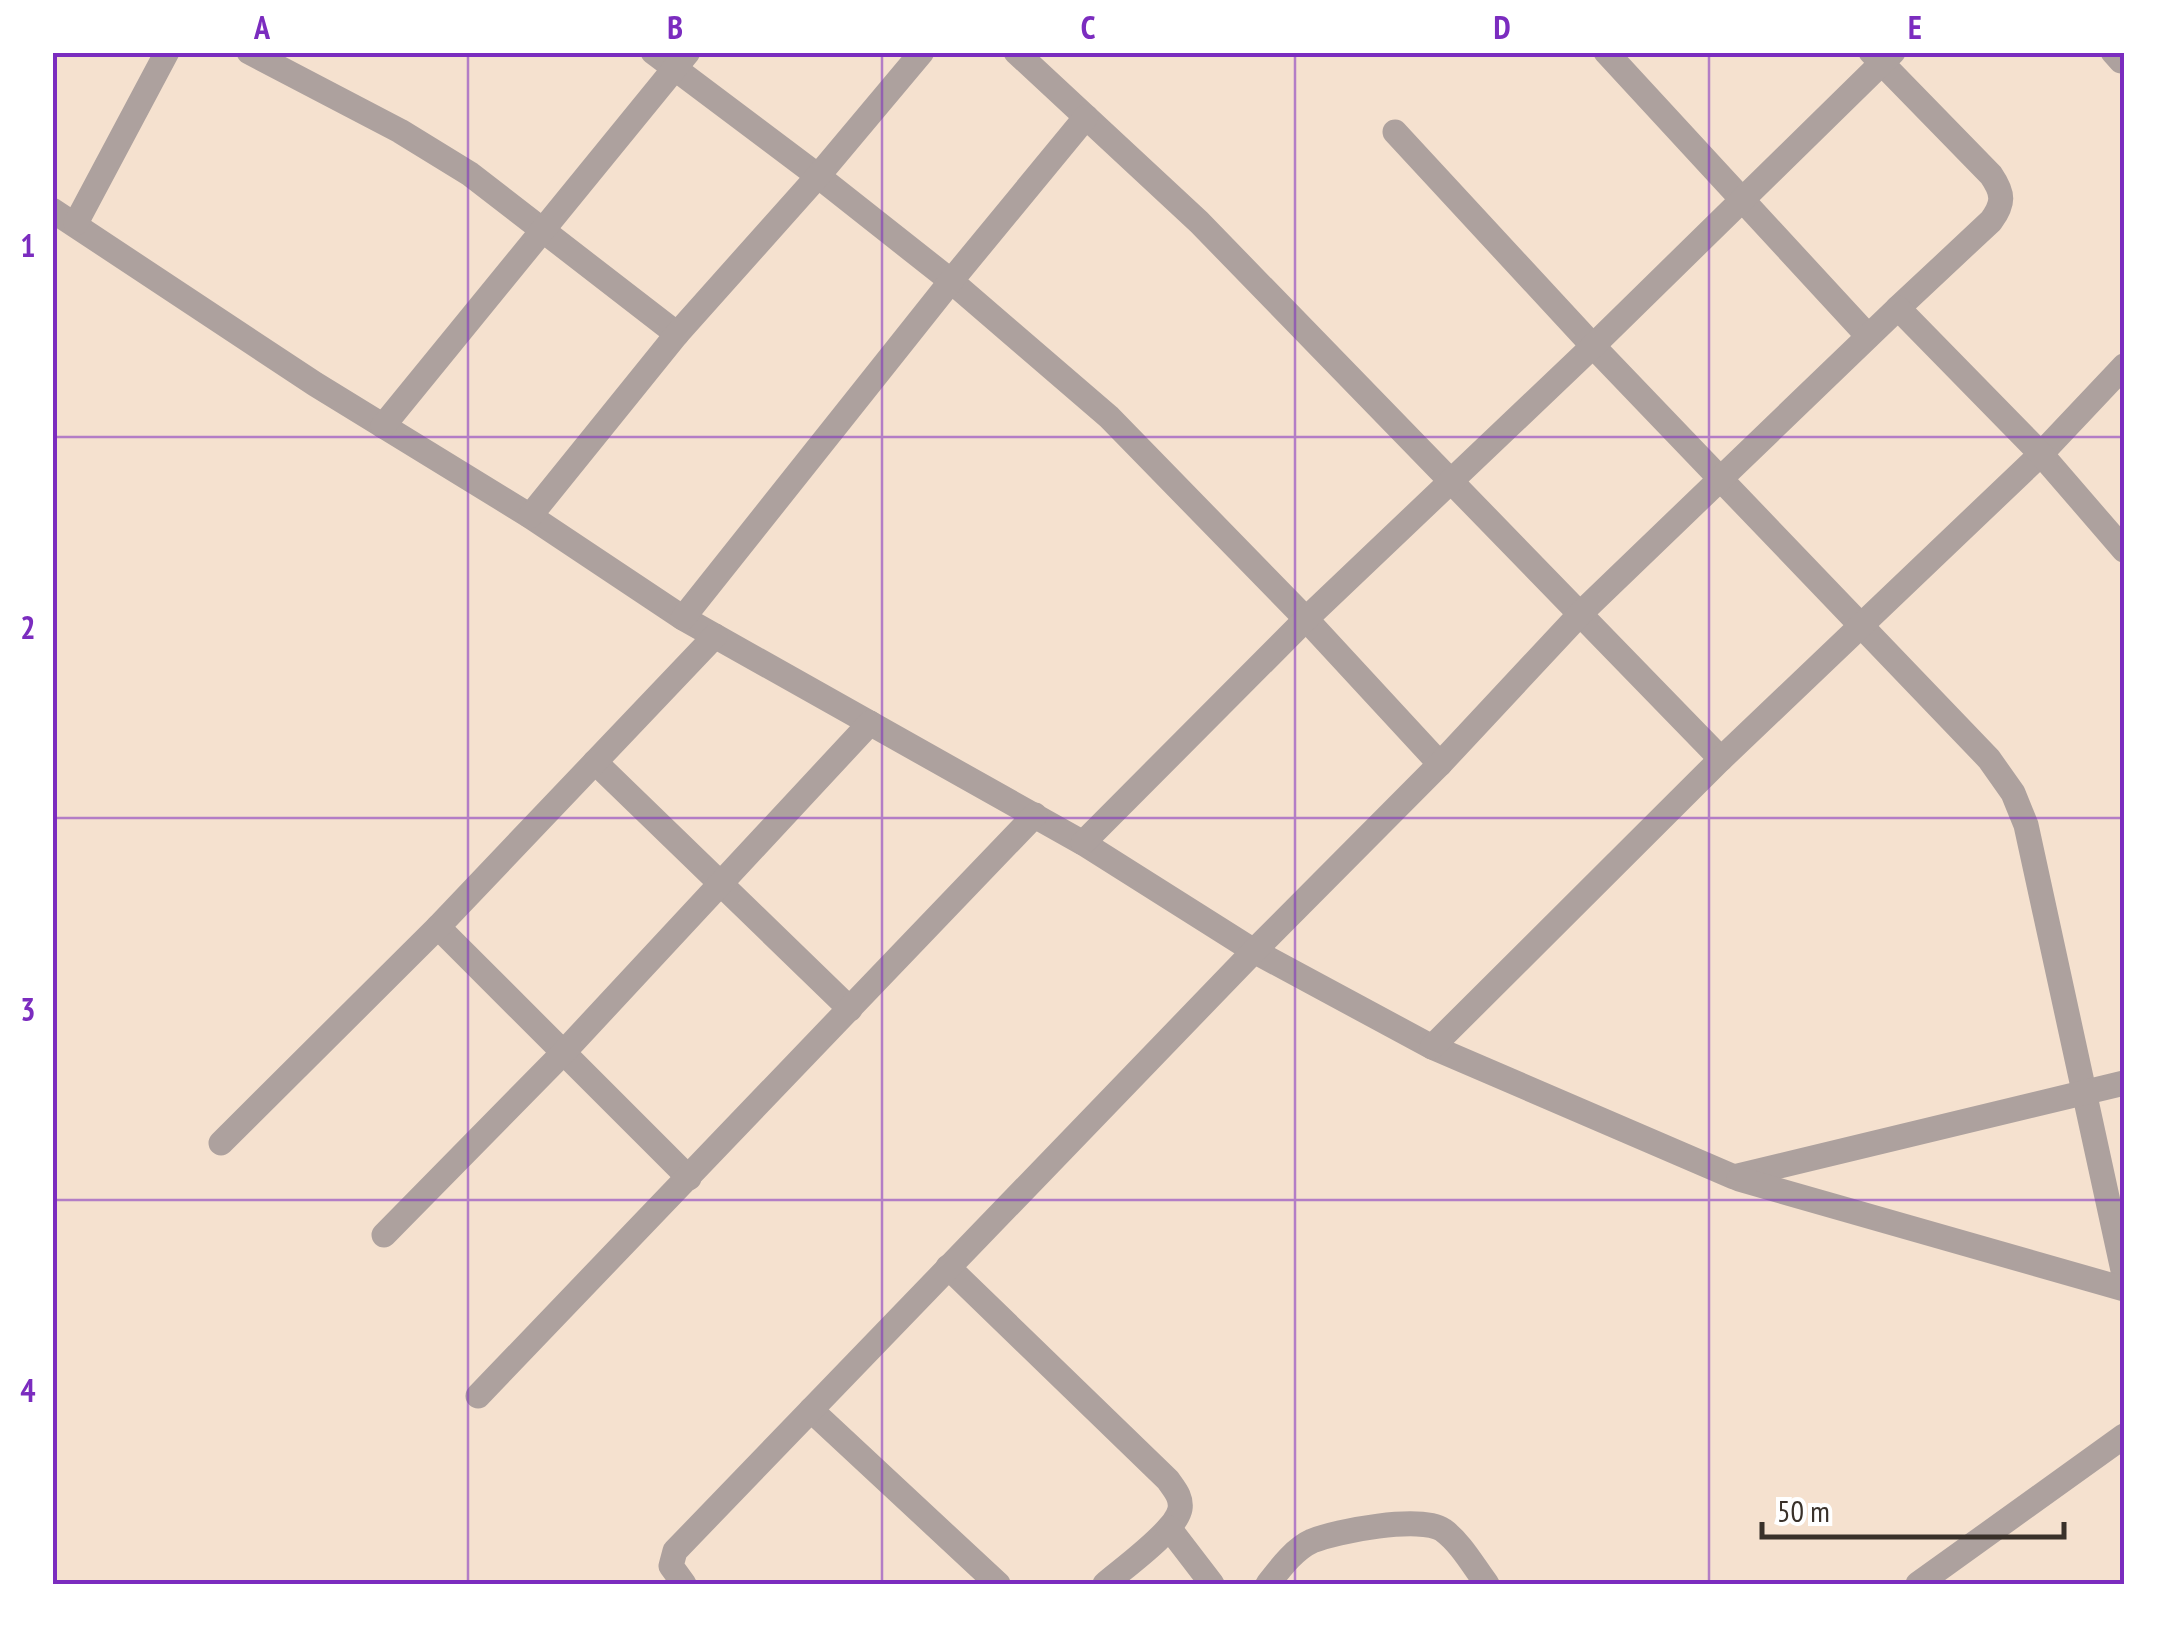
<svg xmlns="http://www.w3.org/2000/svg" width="2177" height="1637" font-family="'PT Sans Narrow',sans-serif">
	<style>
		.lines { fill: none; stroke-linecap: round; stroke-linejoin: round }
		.minor { stroke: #ada19e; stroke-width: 25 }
		.grid { fill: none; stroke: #7b2cbf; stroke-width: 2.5; stroke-opacity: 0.55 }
		.neatline { fill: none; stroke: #7b2cbf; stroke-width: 4 }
		.grid-label { font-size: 32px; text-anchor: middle; font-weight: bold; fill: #7b2cbf }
	</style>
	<rect width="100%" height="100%" fill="#f5e1cf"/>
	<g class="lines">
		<g class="minor">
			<path d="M249 52 400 131 470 174 677 334"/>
			<path d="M653 52 818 176 951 281 1109 417 1306 619 1440 764"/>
			<path d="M1016 52 1199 222 1721 759"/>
			<path d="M1606 52 1868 336"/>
			<path d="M1871 52 1991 175C2004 194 2004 203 1991 221L1898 308"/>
			<path d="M2113 52 2121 61"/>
			<path d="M1395 132 1593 346 1989 759 2013 793 2026 825 2124 1275"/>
			<path d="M52 210 315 384 530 516 683 618 1083 843 1254 951 1432 1047 1734 1177 2124 1083"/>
			<path d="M76 223 167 52"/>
			<path d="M383 426 688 52"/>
			<path d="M530 516 677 334 818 176 922 52"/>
			<path d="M683 618 951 281 1086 117"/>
			<path d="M595 762 850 1009"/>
			<path d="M1083 843 1306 619 1593 346 1893 52"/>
			<path d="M438 927 689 1178"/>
			<path d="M1432 1047 1721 759 2041 454 2124 366"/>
			<path d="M221 1143 438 927 715 636"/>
			<path d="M1739 1179 2124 1289"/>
			<path d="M384 1235 563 1053 870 723"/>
			<path d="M948 1267 1168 1480C1174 1489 1182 1497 1180 1509 1176 1531 1122 1569 1105 1584"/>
			<path d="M478 1396 1035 815"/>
			<path d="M811 1410 998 1584"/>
			<path d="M1169 1528 1212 1584"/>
			<path d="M684 1584 671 1566 675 1551 1254 951 1440 764 1581 613 1898 308 2041 454 2124 550"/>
			<path d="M1268 1584C1279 1570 1294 1549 1312 1541 1336 1531 1421 1515 1443 1530 1461 1543 1474 1567 1487 1584"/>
			<path d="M1918 1584 2124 1436"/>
		</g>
	</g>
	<path class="grid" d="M468 52V1584M882 52V1584M1295 52V1584M1709 52V1584M52 437H2124M52 818H2124M52 1200H2124"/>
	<rect width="2177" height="1637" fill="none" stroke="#ffffff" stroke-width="110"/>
	<path d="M1762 1522v15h302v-15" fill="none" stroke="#39312a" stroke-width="5"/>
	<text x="1777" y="1522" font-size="30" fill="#39312a" stroke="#ffffff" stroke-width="8" paint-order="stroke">50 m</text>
	<rect x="55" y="55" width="2067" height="1527" class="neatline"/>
	<g class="grid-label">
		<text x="262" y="39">A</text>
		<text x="675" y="39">B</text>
		<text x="1088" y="39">C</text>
		<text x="1502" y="39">D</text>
		<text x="1915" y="39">E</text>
		<text x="28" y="257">1</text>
		<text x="28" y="639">2</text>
		<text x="28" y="1021">3</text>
		<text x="28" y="1402">4</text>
	</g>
</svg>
